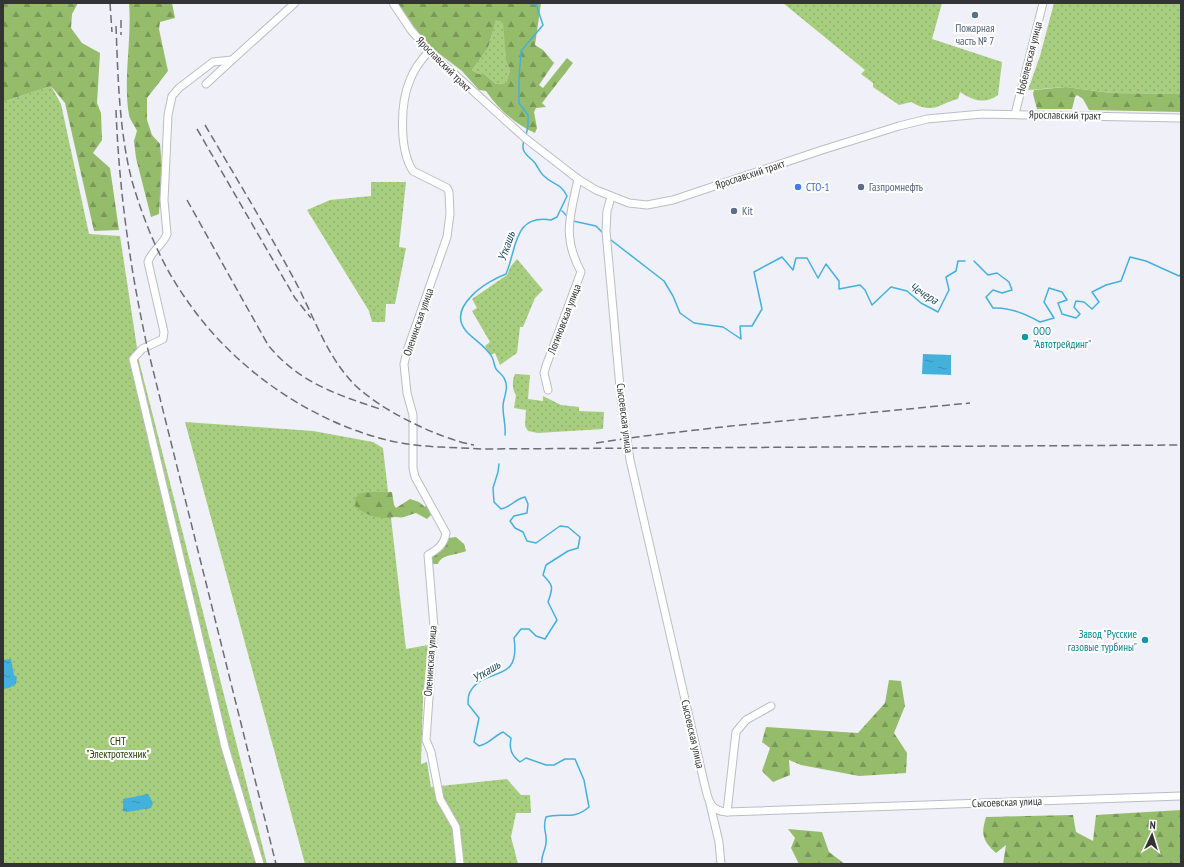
<svg xmlns="http://www.w3.org/2000/svg" width="1184" height="867" font-family="'PT Sans Narrow',sans-serif">
	<style>
		.grass { fill: url(#grass-dots) }
		.forest { fill: url(#forest-firs); fill-rule: evenodd }
		.water { fill: url(#water-ripples) }
		.lines { fill: none; stroke-linecap: round; stroke-linejoin: round }
		.stream { stroke: #44b1dd; stroke-width: 1.5 }
		.minor-casing { stroke: #bcbdc4; stroke-width: 9 }
		.minor { stroke: #fff; stroke-width: 7 }
		.rail { stroke: #6d6d72; stroke-width: 1.5; stroke-dasharray: 8 4; stroke-linecap: butt }
		.service-dot { fill: #5c6f8a; stroke: #fff; stroke-width: 1.5 }
		.shop-dot { fill: #3f7fe0; stroke: #fff; stroke-width: 1.5 }
		.culture-dot { fill: #0f9aa8; stroke: #fff; stroke-width: 1.5 }
		.labels { text-anchor: middle; dominant-baseline: central; stroke-width: 4; stroke-linejoin: round; paint-order: stroke }
		.service-label { font-size: 11px; fill: #4e5e75; stroke: #fff; text-anchor: start }
		.street-label { font-size: 11px; fill: #333336; stroke: #fff }
		.shop-label { font-size: 11px; fill: #366cbe; stroke: #fff; text-anchor: start }
		.culture-label { font-size: 11px; fill: #0d838f; stroke: #fff; text-anchor: start }
		.park-label { font-size: 11px; fill: #263d00; stroke: #fff }
		.water-label { font-size: 12px; font-style: italic; fill: #1c4a5c; stroke: #fff }
	</style>
	<defs>
		<pattern id="grass-dots" width="8" height="8" patternUnits="userSpaceOnUse"><rect width="8" height="8" fill="#a7cd7f"/><path d="M2 2h.1M6 6h.1" fill="none" stroke="#90b06e" stroke-width="1.8" stroke-linecap="round"/></pattern>
		<pattern id="forest-firs" width="22" height="20" patternUnits="userSpaceOnUse"><rect width="22" height="20" fill="#95bc6b"/><path d="M5 1l3.5 6h-7zM16 11l3.5 6h-7z" fill="#7a9959"/></pattern>
		<pattern id="water-ripples" width="26" height="14" patternUnits="userSpaceOnUse"><rect width="26" height="14" fill="#44b1dd"/><path d="M2 4q2-2 4 0t4 0M15 11q2-2 4 0t4 0" fill="none" stroke="#3991b4"/></pattern>
	</defs>
	<rect width="100%" height="100%" fill="#f0f0f8"/>
	<g class="grass">
		<path d="M783 3H942L932 39 1002 62 998 95C985 105 972 100 960 92L958 99C938 104 934 115 911 102L899 105 873 87V83L861 74 865 70Z"/>
		<path d="M1054 3H1181V94L1111 93 1066 87 1028 90 1040 56Z"/>
		<path d="M496 19 504 22 506 61 510 70 506 83 496 84 483 73 478 74 472 70 488 48Z"/>
		<path d="M51 86 61 104 89 234 120 236 139 361 267 864H3V102Z"/>
		<path d="M371 182H406L399 247 406 248 395 304H386L385 322H372L369 311 307 210 330 200 371 196Z"/>
		<path d="M517 259 543 290 535 298 523 327H520L517 353 500 365 495 353 491 355 485 346 490 342 472 311 477 308 472 299 507 275 511 266Z"/>
		<path d="M515 374 530 375 528 399 543 401V396L561 405 579 407V411L604 412 603 429 538 433 528 431 525 426 526 410 514 408 516 395C512 390 512 380 515 374Z"/>
		<path d="M185 422 313 431 373 442 383 448 406 649 428 645 423 699 421 764 427 762 431 787 507 779 521 795H530L531 813H516L511 837 518 864H305Z"/>
	</g>
	<g class="forest">
		<path d="M3 3H78L72 14 71 28 82 43 100 53 97 103 101 113 102 140 93 153 110 168 119 230 94 231 65 103 51 86 3 102Z"/>
		<path d="M129 3H172L175 18 160 22 159 29 168 71 147 98V120L152 135 160 144 162 167 159 214 151 217 136 158 134 141 137 131C135 126 130 120 129 115 123 78 132 40 129 3Z"/>
		<path d="M397 3H541L535 45 543 50 554 63 539 85 543 88 567 58 573 63 542 103 546 107 536 108 534 112 537 128 535 133C515 124 498 109 486 91L479 90 462 71 424 42ZM496 20 503 22 506 61 510 70 506 83 496 84 483 73 478 74 472 70 488 48Z"/>
		<path d="M1066 87 1111 93 1181 94V112L1089 110 1083 99 1077 95 1075 97 1072 109H1037L1033 94 1034 90Z"/>
		<path d="M373 492H392L394 505 396 508 410 499 419 502 425 507 427 504 431 515 427 519 416 513C411 514 408 516 404 517 402 518 398 517 395 517 379 520 367 516 355 506V498L361 493Z"/>
		<path d="M456 537 464 544 466 551C458 555 441 554 438 564H432L430 557 446 544 449 538Z"/>
		<path d="M889 680 901 681 905 706 894 733 907 753 906 773 859 776 801 765 789 760 790 775 773 782 762 771 770 748 762 742 766 727 858 733 885 703Z"/>
		<path d="M1181 810V864H1003L1006 845 996 853C982 840 981 834 986 817L1073 815 1076 832 1093 841 1096 815Z"/>
		<path d="M788 829 822 832 829 852 845 864H799L791 848 795 838Z"/>
	</g>
	<g class="water">
		<path d="M923 354 951 355V375L922 374Z"/>
		<path d="M11 659 14 675 17 677 16 684 9 688 3 689V660Z"/>
		<path d="M148 794 153 803 151 808 127 812 123 811V799Z"/>
	</g>
	<g class="lines">
		<g class="stream">
			<path d="M521 3 536 4 543 25 521 51 519 79V103L528 115V126L526 135"/>
			<path d="M562 211 566 215"/>
			<path d="M573 221 596 226 602 232"/>
			<path d="M611 240 664 281 673 296 680 313 694 323 723 327 741 339 740 326H752L762 309 754 272 782 257 793 270 796 258H807L818 278 826 264 839 281V289L860 285 865 290 872 305 891 287 907 291 921 303 938 312 949 290 946 277 956 271 958 261H965"/>
			<path d="M974 261 988 275 997 273 1009 282 1012 290 1002 293 993 290 986 297 993 308C1010 307 1026 314 1040 322L1054 318 1044 302 1049 288 1062 292 1067 300 1058 303 1062 314 1076 318 1080 314 1074 307 1076 301 1084 302 1092 309 1099 302 1092 292 1106 285 1121 281 1130 257 1146 261 1179 276 1181 274"/>
			<path d="M505 435C506 425 503 417 503 407 503 397 510 388 504 378 502 374 498 372 496 369 494 365 494 361 492 357 486 346 474 340 466 331 446 307 487 281 506 274 517 249 513 214 551 220L557 217 567 196C560 182 554 186 544 176 540 173 538 167 535 163 528 155 520 153 524 140"/>
			<path d="M499 464 498 472 493 488 494 502 501 509C511 507 515 499 525 497L528 504 527 513 514 516 510 521 515 528 523 532 527 541 536 543 560 526 568 527 580 537 578 548 568 551 546 565 543 575C554 586 553 588 548 602L557 620 545 639 536 636 529 629H521L514 638C521 686 485 665 470 692 468 695 468 700 468 704L479 718 474 742 479 746C489 744 494 736 503 732L511 738C509 749 511 755 520 762L526 758 546 765H554L565 759H575L584 780 589 807C573 821 563 812 546 817 542 830 547 831 546 842 546 850 540 857 542 864"/>
		</g>
		<defs>
			<g id="minor">
				<path d="M393 3 411 30 429 51 525 138 578 179 596 190 629 203 647 205 673 200 822 150 899 126 927 119 982 114 1181 118"/>
				<path d="M429 51C421 60 414 69 410 80 400 103 399 150 413 171L447 188 449 192 450 214 447 237 407 351 404 364 407 393 413 415V468L415 477 446 533C444 545 438 549 428 555L434 627 426 740 431 752 440 799 456 827 460 864"/>
				<path d="M206 84 232 60"/>
				<path d="M1015 114 1043 3"/>
				<path d="M611 197 607 211 606 231 621 399 630 460 704 782C708 797 708 811 727 812L1181 796"/>
				<path d="M548 390 544 373 546 366 581 272C562 236 570 217 578 179"/>
				<path d="M710 804 719 842 721 864"/>
				<path d="M727 812 736 732 746 720 771 706"/>
				<path d="M260 864 225 747 133 359 142 349 163 339 164 332 148 262C151 251 163 245 167 234L164 200 168 115 172 96 179 88 213 62 232 60 295 3"/>
			</g>
		</defs>
		<use href="#minor" class="minor-casing"/>
		<use href="#minor" class="minor"/>
		<g class="rail">
			<path d="M110 3 112 32"/>
			<path d="M121 20V35"/>
			<path d="M116 26C118 77 119 131 132 181 144 222 161 264 186 299 233 368 310 422 391 441 422 448 452 447 483 449L1181 445"/>
			<path d="M116 110C119 190 130 268 147 346L276 864"/>
			<path d="M205 125C235 176 266 227 294 279 313 314 325 353 352 382 376 408 439 439 474 445"/>
			<path d="M197 129 295 298 311 318"/>
			<path d="M187 200 268 345C299 383 338 395 383 410"/>
			<path d="M596 443 644 436 731 426 970 403"/>
		</g>
	</g>
	<g class="service-dot">
		<circle cx="975" cy="15" r="4"/>
		<circle cx="861" cy="187" r="4"/>
		<circle cx="734" cy="211" r="4"/>
	</g>
	<circle class="shop-dot" cx="798" cy="187" r="4"/>
	<g class="culture-dot">
		<circle cx="1025" cy="337" r="4"/>
		<circle cx="1145" cy="640" r="4"/>
	</g>
	<g class="labels">
		<g class="service-label">
			<text x="975" y="28" text-anchor="middle">Пожарная<tspan x="975" dy="13">часть № 7</tspan></text>
			<text x="869" y="187">Газпромнефть</text>
			<text x="742" y="211">Kit</text>
		</g>
		<g class="street-label">
			<text transform="translate(1029 58) rotate(-76)">Нобелевская улица</text>
			<text transform="translate(444 64) rotate(45)">Ярославский тракт</text>
			<text transform="translate(1065 115) rotate(1)">Ярославский тракт</text>
			<text transform="translate(750 174) rotate(-18)">Ярославский тракт</text>
			<text transform="translate(564 319) rotate(-69)">Логиновская улица</text>
			<text transform="translate(418 322) rotate(-71)">Оленинская улица</text>
			<text transform="translate(625 418) rotate(83)">Сысоевская улица</text>
			<text transform="translate(430 661) rotate(-86)">Оленинская улица</text>
			<text transform="translate(693 734) rotate(77)">Сысоевская улица</text>
			<text transform="translate(1007 802) rotate(-2)">Сысоевская улица</text>
		</g>
		<g class="shop-label">
			<text x="806" y="187">СТО-1</text>
		</g>
		<g class="culture-label">
			<text x="1033" y="331">ООО<tspan x="1033" dy="13">"Автотрейдинг"</tspan></text>
			<text x="1137" y="634" text-anchor="end">Завод "Русские<tspan x="1137" dy="13">газовые турбины"</tspan></text>
		</g>
		<g class="park-label">
			<text x="118" y="741">СНТ<tspan x="118" dy="13">"Электротехник"</tspan></text>
		</g>
		<g class="water-label">
			<text transform="translate(506 246) rotate(-71)">Уткашь</text>
			<text transform="translate(924 293) rotate(31)">Чечера</text>
			<text transform="translate(486 671) rotate(-31)">Уткашь</text>
		</g>
	</g>
	<rect width="1184" height="867" fill="none" stroke="#333336" stroke-width="8"/>
	<g transform="translate(1152 835) rotate(4)" stroke="#ffffff" stroke-width="3" paint-order="stroke">
	<path d="M0-3L7 15L0 10L-7 15Z" fill="#333336"/>
	<text y="-6" font-size="11" font-weight="bold" text-anchor="middle" fill="#333336">N</text>
	</g>
</svg>
